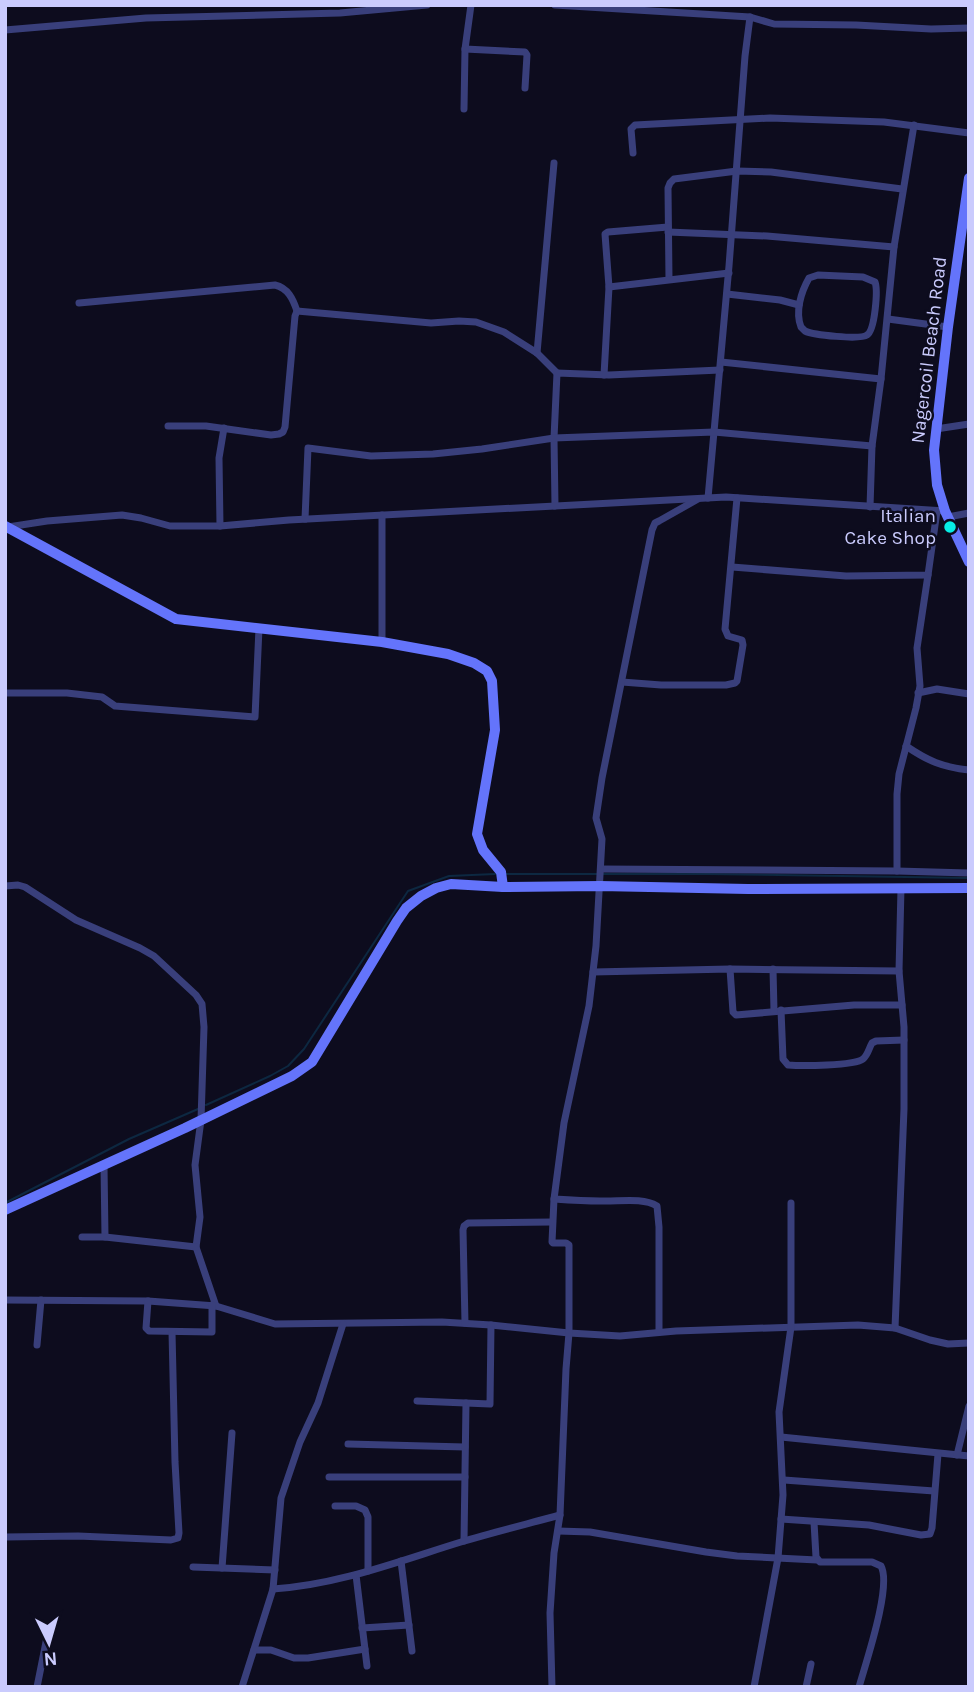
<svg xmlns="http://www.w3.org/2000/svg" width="974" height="1692" font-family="Karla,sans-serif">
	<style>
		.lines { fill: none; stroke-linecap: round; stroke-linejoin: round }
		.stream { stroke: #0d2841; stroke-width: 2 }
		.street { stroke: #393f7b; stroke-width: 7 }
		.secondary { stroke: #6474fb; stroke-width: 10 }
		.poi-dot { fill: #07ede6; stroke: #0d0c1e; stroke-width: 2.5 }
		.labels { text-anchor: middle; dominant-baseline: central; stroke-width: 5; stroke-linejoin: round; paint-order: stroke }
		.street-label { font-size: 19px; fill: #cacbfd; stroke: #0d0c1e }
		.poi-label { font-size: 19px; fill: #cacbfd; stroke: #0d0c1e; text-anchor: end }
	</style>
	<rect width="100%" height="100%" fill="#0d0c1e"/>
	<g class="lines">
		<g class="stream">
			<path d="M504 874H597"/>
			<path d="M602 874H707L969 878"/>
			<path d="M206 1105 270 1076 288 1066 304 1049 408 891 449 876 495 874"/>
			<path d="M5 1203 129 1139 198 1109"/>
		</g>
		<g class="street">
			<path d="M555 5 750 17 774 24 856 25 931 29 969 28"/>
			<path d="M5 30 146 18 340 13 427 5"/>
			<path d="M465 49 525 52 527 55 525 88"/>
			<path d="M464 109 465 49 471 5"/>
			<path d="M633 153 631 129 635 125 770 118 884 122 969 133"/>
			<path d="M668 232 767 236 894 247 914 125"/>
			<path d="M818 275 863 277 875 282C878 290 875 330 867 335 860 340 813 335 805 331 804 330 802 328 801 327 795 312 801 292 809 278Z"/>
			<path d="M669 279 668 188 670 183 674 179 737 171 771 172 902 189"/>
			<path d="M609 287 729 273"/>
			<path d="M727 294 780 300 799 305"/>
			<path d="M79 303 275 285C288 288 293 299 297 311"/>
			<path d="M888 319 948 327"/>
			<path d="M537 353 554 163"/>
			<path d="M604 375 609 287 605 234 608 232 668 227"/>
			<path d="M881 379 894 247"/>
			<path d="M168 426H206L271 435 279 434 283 432 285 427 295 316 297 311 431 323 459 321 476 322 504 332 537 353 557 373"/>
			<path d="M936 429 969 424"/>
			<path d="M708 498 729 266 745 56 750 17"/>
			<path d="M555 506 554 438 557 373 609 375 720 370"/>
			<path d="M870 507 872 446"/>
			<path d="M382 515V642"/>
			<path d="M948 517 969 513"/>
			<path d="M305 519 308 448 371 456 433 454 482 449 554 438 714 432 872 446 881 379 721 362"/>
			<path d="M220 526 219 458 224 428"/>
			<path d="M8 527 47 521 122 515 141 518 170 526H220L289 520 726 497 945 511"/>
			<path d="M732 567 846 576 928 575 937 511"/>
			<path d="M622 682 661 685H726L735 683 737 681 743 645 742 640 728 636 725 629 737 498"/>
			<path d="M5 693H67L102 697 115 706 255 717 259 628"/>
			<path d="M918 693 937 689 969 694"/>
			<path d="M906 746C928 761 942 767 969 770"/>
			<path d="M601 869 897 871 969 873"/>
			<path d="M897 871V794L899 774 916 708 920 686 917 648 928 575"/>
			<path d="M5 886 18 885 25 887 76 920 140 948 154 956 196 995 202 1004 204 1027 201 1120 195 1165 200 1217 196 1247 216 1306"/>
			<path d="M730 969 733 1012 736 1015 854 1005H902"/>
			<path d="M773 969 774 1011"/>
			<path d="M593 972 730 969 899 971"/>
			<path d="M781 1010 783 1059 788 1065C801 1066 854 1066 863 1059 868 1055 869 1048 872 1043L876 1041 904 1040"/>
			<path d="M104 1165 105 1237"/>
			<path d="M554 1199C569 1200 585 1201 600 1201 618 1202 642 1197 657 1206L659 1227V1332"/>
			<path d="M82 1237H105L196 1247"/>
			<path d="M5 1300 148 1301 216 1306 275 1324 442 1322 491 1325 569 1333 620 1336 676 1331 858 1325 895 1328 930 1340 948 1344 969 1343"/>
			<path d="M148 1301 146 1328 149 1331 212 1332V1305"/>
			<path d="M465 1323 463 1230 464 1226 468 1223 552 1222"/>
			<path d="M895 1328 904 1109V1027L899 971 901 888"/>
			<path d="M37 1345 41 1300"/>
			<path d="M417 1401 490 1404 491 1325"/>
			<path d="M781 1437 969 1456"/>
			<path d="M348 1444 465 1447"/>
			<path d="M957 1455 969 1406"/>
			<path d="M329 1477H465"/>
			<path d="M784 1480 934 1491"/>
			<path d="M335 1506H356L365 1510 368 1517V1571"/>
			<path d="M781 1519 869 1525 921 1535 930 1534 932 1528 938 1454"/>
			<path d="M814 1522 816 1557 820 1562H872L881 1566C892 1586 866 1662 859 1687"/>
			<path d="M558 1531 590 1532 706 1552 737 1556 817 1560"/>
			<path d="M5 1537 78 1536 171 1540 178 1538 179 1533 175 1462 172 1332"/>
			<path d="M464 1541 466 1403"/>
			<path d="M401 1561 412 1651"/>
			<path d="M193 1567 275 1570"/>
			<path d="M222 1568 232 1433"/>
			<path d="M356 1575 367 1666"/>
			<path d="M273 1589C338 1585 399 1561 461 1542 494 1532 527 1524 560 1515"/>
			<path d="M362 1628 409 1625"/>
			<path d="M254 1650H271L294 1658H308L365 1649"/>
			<path d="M37 1687 47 1637"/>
			<path d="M242 1687 273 1589 281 1498 300 1442 318 1403 343 1324"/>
			<path d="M552 1687 550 1613 554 1553 560 1515 566 1369 569 1333V1245L566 1243H553L552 1242 554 1199 564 1123 589 1006 596 946 602 839 596 818 602 778 652 530 655 523 659 521 698 499"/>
			<path d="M754 1687 778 1558 783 1495 779 1412 791 1327V1203"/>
			<path d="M806 1687 811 1664"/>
		</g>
		<g class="secondary">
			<path d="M969 178 948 327 934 450 937 485 945 511 969 562"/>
			<path d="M5 526 176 619 382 642 448 654 474 663 487 671 492 681 495 730 477 834 483 850 501 872 503 887"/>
			<path d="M5 1210 185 1128 292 1076 312 1062 397 921 406 908 421 896 436 888 451 884 503 887 600 886 748 889 969 888"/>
		</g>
	</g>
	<circle class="poi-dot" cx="950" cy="527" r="7"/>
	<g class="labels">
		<g class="street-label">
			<text transform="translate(929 350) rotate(-83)">Nagercoil Beach Road</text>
		</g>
		<g class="poi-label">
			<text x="936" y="516">Italian<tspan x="936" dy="22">Cake Shop</tspan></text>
		</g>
	</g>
	<rect width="974" height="1692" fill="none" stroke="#cacbfd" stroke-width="14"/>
	<g transform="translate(49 1643) rotate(175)" stroke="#0d0c1e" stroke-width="5" paint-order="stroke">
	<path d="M0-5L12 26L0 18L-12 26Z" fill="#cacbfd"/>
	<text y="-10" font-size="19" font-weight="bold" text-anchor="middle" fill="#cacbfd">N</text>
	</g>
</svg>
